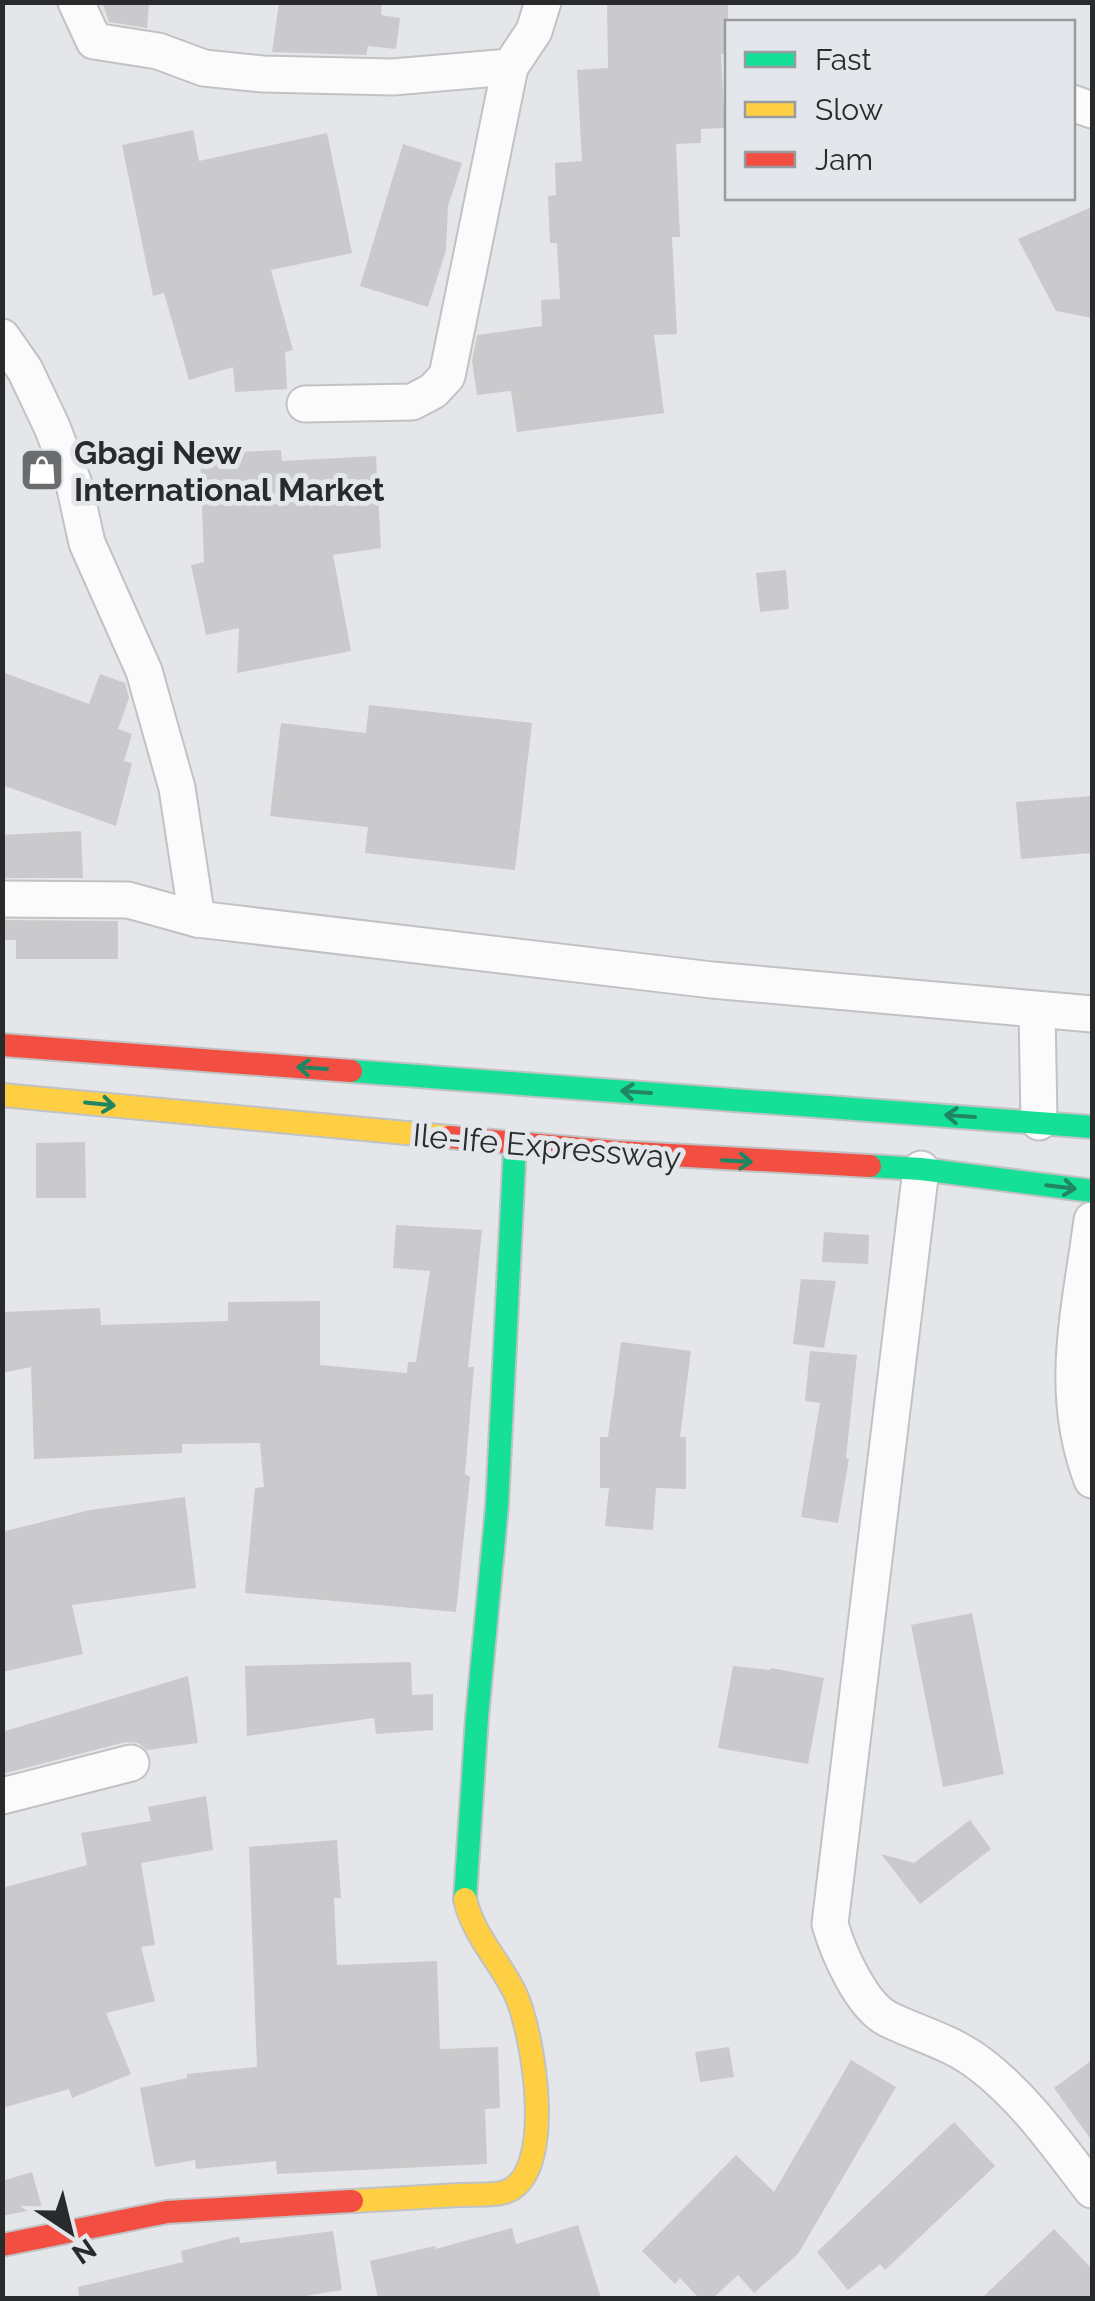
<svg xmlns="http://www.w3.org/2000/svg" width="1095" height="2301" font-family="Raleway,sans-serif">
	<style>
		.building { fill: #cac9cb }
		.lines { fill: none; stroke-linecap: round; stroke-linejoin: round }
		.street-casing { stroke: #c0c2c4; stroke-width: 39 }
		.fast-casing { stroke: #c0c2c4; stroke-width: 26 }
		.slow-casing { stroke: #c0c2c4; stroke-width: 26 }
		.jam-casing { stroke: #c0c2c4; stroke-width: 26 }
		.street { stroke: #fbfbfc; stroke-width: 35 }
		.fast { stroke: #16e098; stroke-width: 22 }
		.slow { stroke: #ffcf43; stroke-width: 22 }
		.jam { stroke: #f24e42; stroke-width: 22 }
		.oneway { stroke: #208562 }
		.labels { text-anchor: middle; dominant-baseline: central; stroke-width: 10; stroke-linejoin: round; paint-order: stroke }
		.poi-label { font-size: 32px; font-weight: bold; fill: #292a2c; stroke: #e3e6ea; text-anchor: start }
		.street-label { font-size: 32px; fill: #292a2c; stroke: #e3e6ea }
	</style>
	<rect width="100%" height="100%" fill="#e4e6e9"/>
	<g class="building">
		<path d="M102 2H149L147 28 109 22Z"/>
		<path d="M279 2H382L381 15 400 18 396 49 368 46 366 55 272 52Z"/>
		<path d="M607 2H728V54H721L725 128 701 129V143L676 144 680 237H672L677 334 654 335 664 413 517 432 511 391 477 395 472 361 477 335 542 326 541 300 560 299 557 243H550L548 196 556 195 555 163 582 161 577 70 608 68Z"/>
		<path d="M193 130 199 161 327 133 352 253 271 270 293 350 285 352 287 389 235 392 233 367 189 380 164 293 153 296 122 145Z"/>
		<path d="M403 144 462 163 448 206 446 250 428 307 360 286Z"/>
		<path d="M1092 207V318L1056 311 1018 239Z"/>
		<path d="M281 450 282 461 376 456 381 548 333 555 351 651 237 673 239 628 206 635 191 565 204 562 200 454Z"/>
		<path d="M786 570 789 609 760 612 756 573Z"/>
		<path d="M2 672 89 704 100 674 125 683 129 698 118 729 132 734 124 761 132 763 116 826 2 785Z"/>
		<path d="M369 705 532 723 515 870 365 853 368 827 270 816 281 723 366 733Z"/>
		<path d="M1092 796V853L1021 859 1016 802Z"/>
		<path d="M81 831 83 878H2V835Z"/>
		<path d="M2 920 118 921V959H16V940H2Z"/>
		<path d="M85 1142 86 1198H36V1143Z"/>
		<path d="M396 1225 482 1230 468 1367H474L465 1474 470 1477 456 1612 245 1593 255 1488 264 1487 260 1443 182 1444V1453L34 1459 31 1367 2 1373V1312L100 1308 101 1325 228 1321V1302L320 1301V1365L407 1373 408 1362H416L430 1271 393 1268Z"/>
		<path d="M824 1232 869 1235 868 1264 822 1262Z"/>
		<path d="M801 1279 836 1281 824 1348 793 1344Z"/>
		<path d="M621 1342 691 1351 680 1437H686V1489L656 1488 653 1530 605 1526 609 1488H600V1437H608Z"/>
		<path d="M810 1351 857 1355 846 1458 849 1459 838 1523 801 1517 820 1403 805 1401Z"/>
		<path d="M185 1497 196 1588 72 1605 83 1654 2 1672V1532L90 1510Z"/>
		<path d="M972 1613 1004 1774 943 1787 911 1625Z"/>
		<path d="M411 1662 412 1695 433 1694V1730L376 1734 374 1718 247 1736 245 1666Z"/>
		<path d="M733 1666 770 1670 771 1668 824 1678 808 1764 718 1748Z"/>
		<path d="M188 1676 198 1743 147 1750 138 1743 126 1742 2 1774V1732Z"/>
		<path d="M206 1796 213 1850 141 1863 155 1945 141 1947 155 2001 106 2013 131 2074 72 2098 69 2089 2 2108V1888L87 1865 81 1833 151 1821 148 1807Z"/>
		<path d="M970 1820 991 1849 920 1904 881 1854 914 1863Z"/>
		<path d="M337 1840 341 1898H334L337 1965 437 1961 440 2049 498 2047 500 2108 485 2109 487 2164 277 2174 276 2161 196 2169 195 2160 155 2167 140 2088 187 2078V2074L257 2067 249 1847Z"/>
		<path d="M729 2047 734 2077 700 2082 695 2052Z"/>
		<path d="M851 2060 896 2087 798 2254 754 2293 738 2275 713 2298H699L680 2278 675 2284 642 2251 736 2155 774 2192Z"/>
		<path d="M1092 2060V2141L1054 2088Z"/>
		<path d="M954 2122 995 2166 885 2270 880 2264 848 2290 817 2252Z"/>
		<path d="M32 2172 42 2208 2 2216V2181Z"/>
		<path d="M578 2225 601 2298H378L370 2261 435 2246 436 2249 512 2228 516 2244Z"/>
		<path d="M1054 2229 1092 2269V2298H982Z"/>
		<path d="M333 2231 342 2290 293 2298H79L78 2287 183 2262 181 2251 236 2237H239L240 2243Z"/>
	</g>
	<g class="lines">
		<defs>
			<g id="street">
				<path d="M76 2 94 41 158 51 204 68 263 74 393 77 510 67 534 31 543 2"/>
				<path d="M1072 103 1092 110"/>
				<path d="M2 337 25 370 52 427 74 484 87 543 144 671 177 788 197 919"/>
				<path d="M305 404 412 402 433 391 447 376 510 67"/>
				<path d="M2 899 128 900 197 919 712 980 1092 1014"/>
				<path d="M1037 1010 1039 1122"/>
				<path d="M921 1169 830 1924C838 1952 862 2008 890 2020 921 2035 951 2042 980 2064 1025 2098 1058 2146 1092 2190"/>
				<path d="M1092 1220C1080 1311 1058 1391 1092 1480"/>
				<path d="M2 1796 131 1763"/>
			</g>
			<g id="fast">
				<path d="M351 1071 1092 1127"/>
				<path d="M870 1166 921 1169 1092 1191"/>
				<path d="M465 1899 477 1717 497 1506 515 1144"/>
			</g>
			<g id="slow">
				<path d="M2 1095 449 1137"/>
				<path d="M352 2201C388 2199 423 2197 459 2195 473 2194 492 2196 505 2192 558 2175 533 2031 515 1993 499 1960 473 1935 465 1899"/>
			</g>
			<g id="jam">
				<path d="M2 1045 351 1071"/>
				<path d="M449 1137 616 1152 870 1166"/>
				<path d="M2 2245 167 2212 352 2201"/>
			</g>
		</defs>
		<use href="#street" class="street-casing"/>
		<use href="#fast" class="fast-casing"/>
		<use href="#slow" class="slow-casing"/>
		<use href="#jam" class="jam-casing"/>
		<use href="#street" class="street"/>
		<use href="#fast" class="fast"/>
		<use href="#slow" class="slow"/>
		<use href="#jam" class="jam"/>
	</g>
	<defs><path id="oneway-shaft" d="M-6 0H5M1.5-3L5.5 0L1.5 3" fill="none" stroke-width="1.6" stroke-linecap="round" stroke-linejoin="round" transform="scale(2.5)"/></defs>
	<g class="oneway">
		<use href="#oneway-shaft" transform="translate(312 1068) rotate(-176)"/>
		<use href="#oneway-shaft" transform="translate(636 1092) rotate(-176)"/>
		<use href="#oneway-shaft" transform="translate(100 1104) rotate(6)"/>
		<use href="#oneway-shaft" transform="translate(960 1116) rotate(-176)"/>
		<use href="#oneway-shaft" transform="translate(737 1161) rotate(3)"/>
		<use href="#oneway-shaft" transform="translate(1061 1187) rotate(7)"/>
	</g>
	<defs>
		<symbol id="shop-square" viewBox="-11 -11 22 22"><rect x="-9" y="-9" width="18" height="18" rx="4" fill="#6a6c6e" stroke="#e3e6ea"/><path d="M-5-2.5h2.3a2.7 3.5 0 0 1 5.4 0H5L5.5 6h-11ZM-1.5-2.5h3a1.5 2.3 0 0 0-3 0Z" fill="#fff"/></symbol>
	</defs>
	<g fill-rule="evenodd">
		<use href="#shop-square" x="17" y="445" width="50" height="50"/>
	</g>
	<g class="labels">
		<g class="poi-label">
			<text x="74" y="452">Gbagi New<tspan x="74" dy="37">International Market</tspan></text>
		</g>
		<g class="street-label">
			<text transform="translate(547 1146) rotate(5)">Ile-Ife Expressway</text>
		</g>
	</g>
	<rect width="1095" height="2301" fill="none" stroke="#292a2c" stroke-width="10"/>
	<rect x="725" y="20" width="350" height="180" fill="#e3e6ea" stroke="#999b9e" stroke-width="2.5"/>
	<rect x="745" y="52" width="50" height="15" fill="#16e098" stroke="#999b9e" stroke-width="2.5"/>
	<text x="815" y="70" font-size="30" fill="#292a2c">Fast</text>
	<rect x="745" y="102" width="50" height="15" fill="#ffcf43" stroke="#999b9e" stroke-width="2.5"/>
	<text x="815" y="120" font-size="30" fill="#292a2c">Slow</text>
	<rect x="745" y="152" width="50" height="15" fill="#f24e42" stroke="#999b9e" stroke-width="2.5"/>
	<text x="815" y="170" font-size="30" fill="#292a2c">Jam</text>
	<g transform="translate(70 2231) rotate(145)" stroke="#e3e6ea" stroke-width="8" paint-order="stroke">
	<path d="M0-8L18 38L0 25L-18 38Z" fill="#292a2c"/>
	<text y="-15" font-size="28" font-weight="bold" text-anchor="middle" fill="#292a2c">N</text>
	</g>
</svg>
